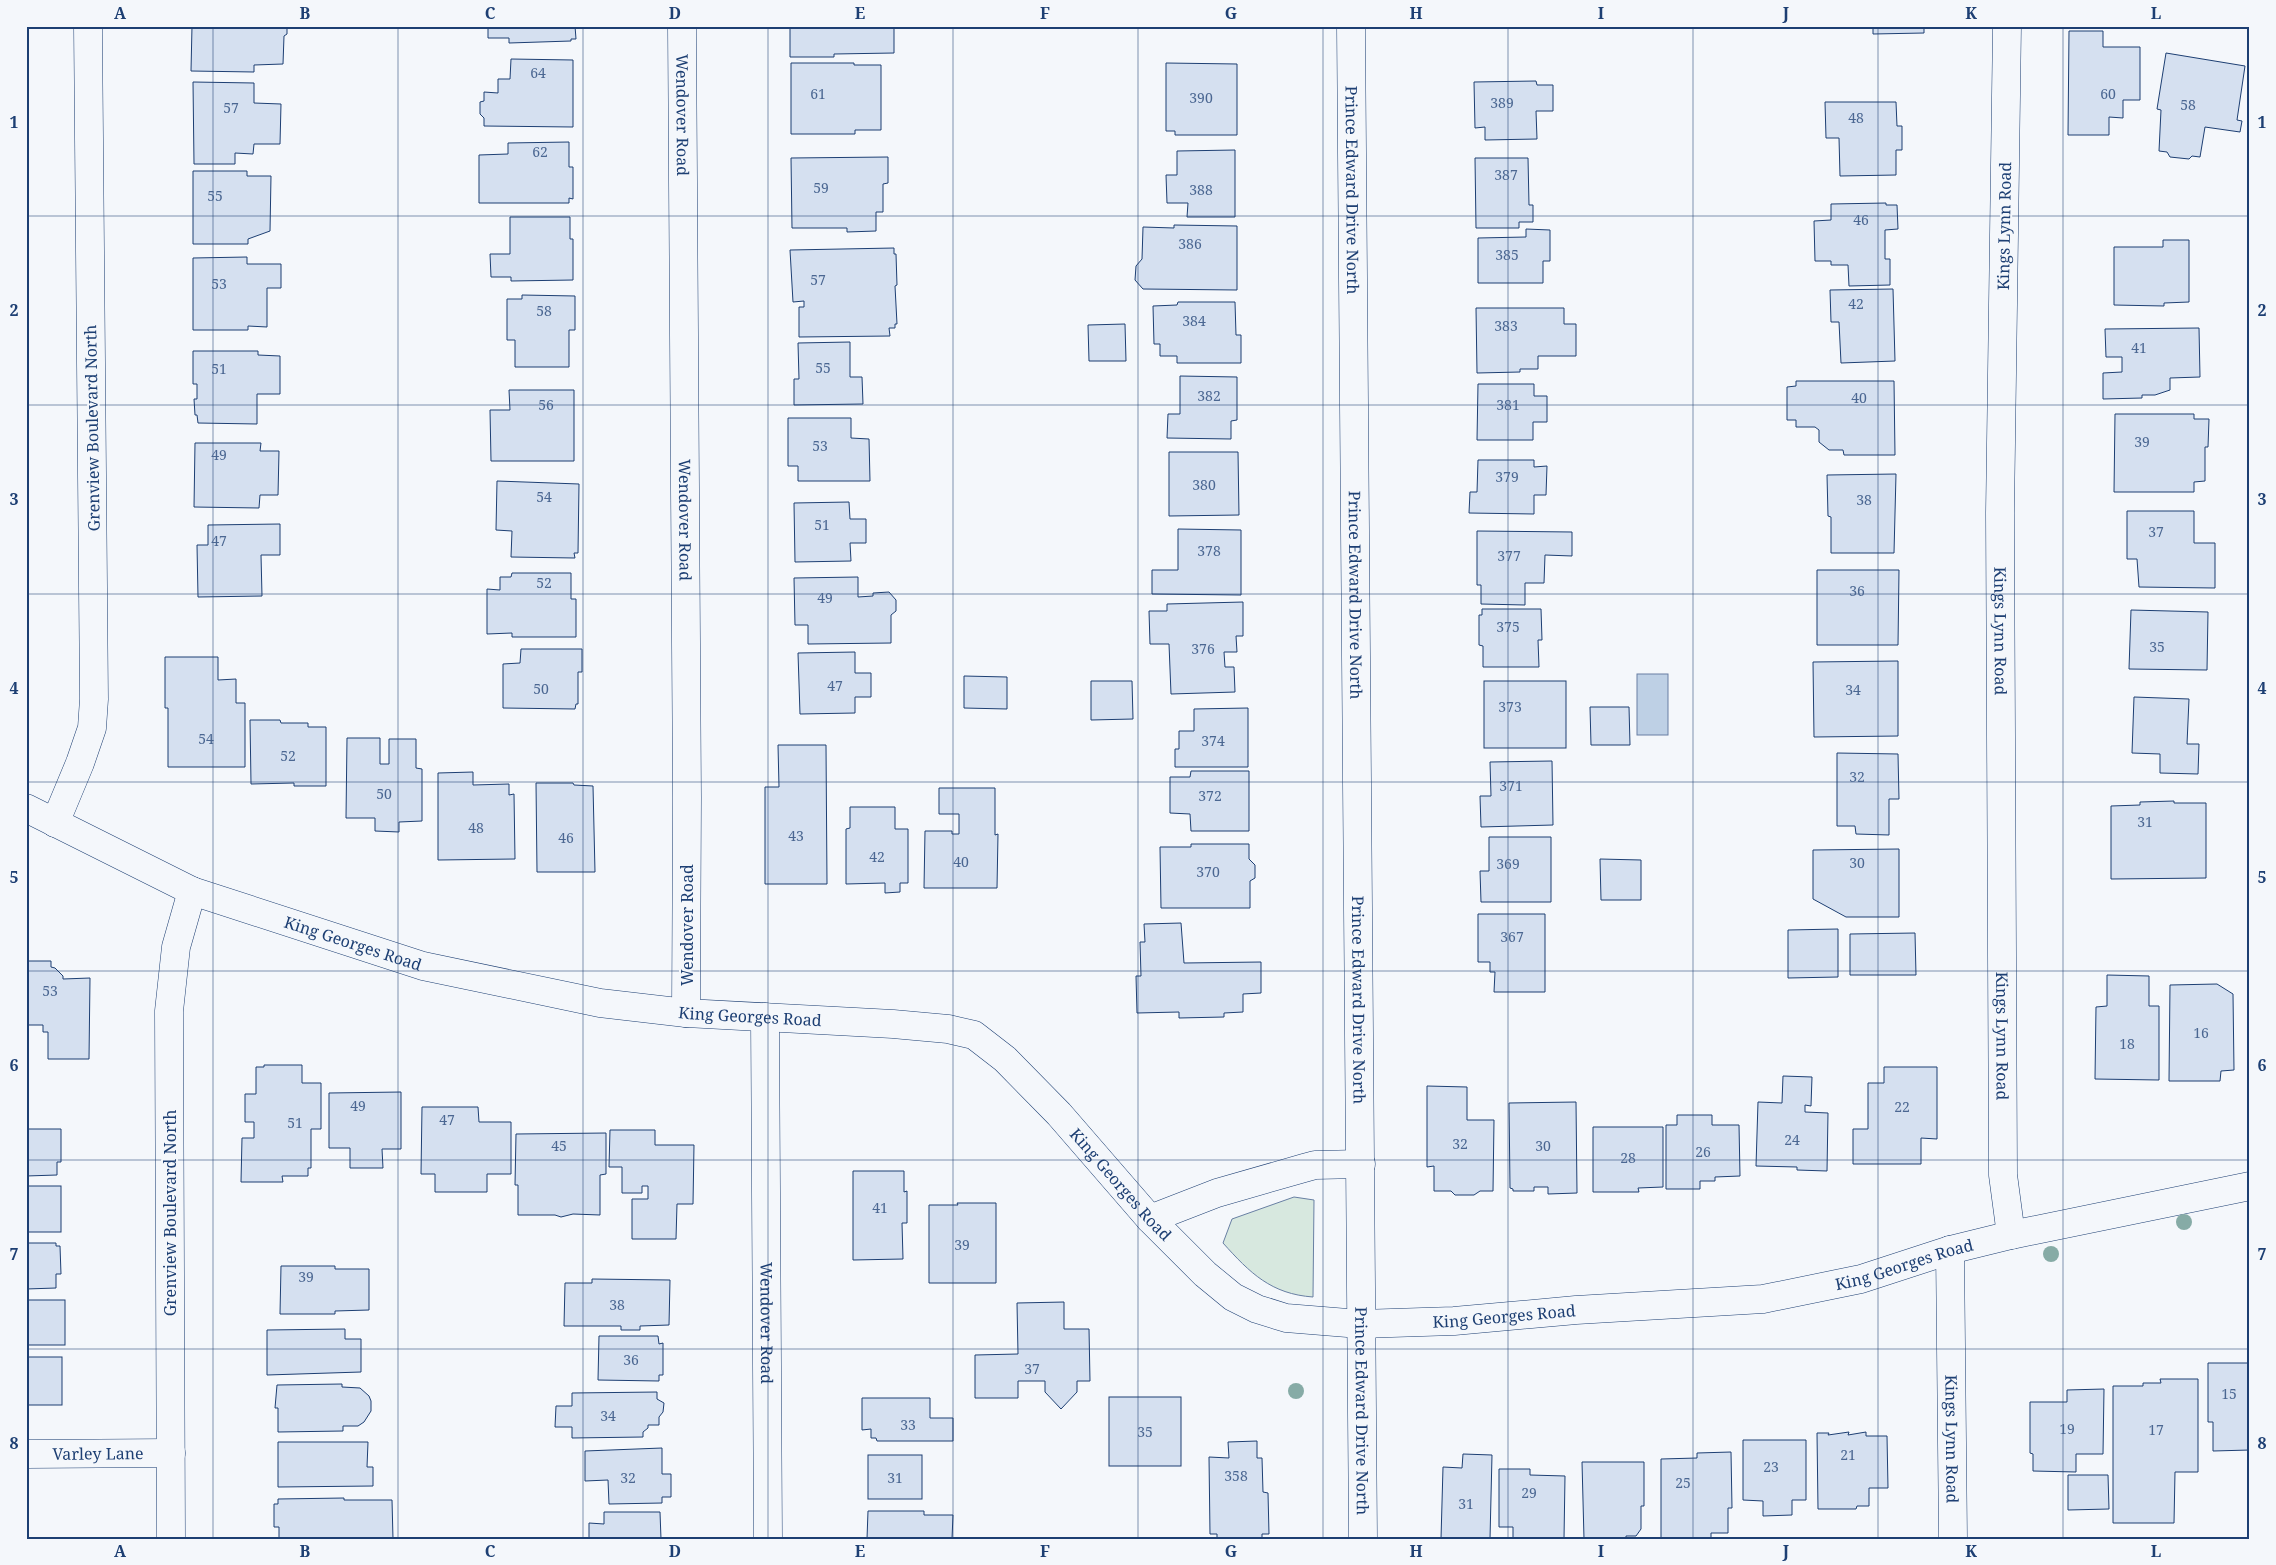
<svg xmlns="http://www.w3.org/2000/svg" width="2276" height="1565" font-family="'Noto Serif',serif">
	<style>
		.green { fill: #d7e8df; stroke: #687fa3 }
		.water { fill: #bed0e5; stroke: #687fa3 }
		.building { fill: #d5e0f0; stroke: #1d3f73 }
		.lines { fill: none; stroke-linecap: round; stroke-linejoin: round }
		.street-casing { stroke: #1d3f73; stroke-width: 29 }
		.secondary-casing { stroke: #1d3f73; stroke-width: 29 }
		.street { stroke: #f4f7fb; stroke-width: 28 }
		.secondary { stroke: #f4f7fb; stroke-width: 28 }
		.tree { fill: #86aba6 }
		.grid { fill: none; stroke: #1d3f73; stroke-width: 1; stroke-opacity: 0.55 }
		.labels { text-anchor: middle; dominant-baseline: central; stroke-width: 4; stroke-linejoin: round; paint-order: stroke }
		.number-label { font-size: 14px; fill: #4b6792 }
		.street-label { font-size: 16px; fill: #1d3f73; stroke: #f4f7fb }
		.neatline { fill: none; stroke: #1d3f73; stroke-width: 2 }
		.grid-label { font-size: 16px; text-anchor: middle; font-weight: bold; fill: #1d3f73 }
	</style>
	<rect width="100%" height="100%" fill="#f4f7fb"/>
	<path class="green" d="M1294 1197 1314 1200 1313 1297C1271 1294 1250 1273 1223 1243L1232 1219Z"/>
	<rect class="water" x="1637" y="674" width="31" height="61"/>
	<g class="building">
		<path d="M192 26H287V34L284 36 283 64 254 65V72L191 71Z"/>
		<path d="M488 26H575L576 39H571V41L509 43V38H488Z"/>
		<path d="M790 26H894V53L834 54V57H790Z"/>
		<path d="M1873 26H1924V33L1873 34Z"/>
		<path d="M2069 31H2103V47H2140V100H2123V118L2109 117V135H2068Z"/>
		<path d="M2166 53 2245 66 2237 120 2242 121 2240 132 2205 127 2200 157 2192 156 2189 159 2170 157 2167 152 2159 151 2161 110 2157 109Z"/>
		<path d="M511 59 573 60V127L484 126V118L480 114V102L484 101V92L498 93V79H510Z"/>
		<path d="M791 63H854V65H881V130H855V134H791Z"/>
		<path d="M1166 63 1237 64V135H1175V131H1166Z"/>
		<path d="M1536 81 1537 85H1553V111H1536L1537 139 1485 140V127L1475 128 1474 82Z"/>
		<path d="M193 82 254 83V103L281 104 280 144H254L253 154 235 153V164H194Z"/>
		<path d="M1825 102H1896L1897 126H1902V150H1896V175L1840 176 1839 138H1826Z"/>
		<path d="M569 142V167H573V199L569 198V203H479V155L508 154V143Z"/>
		<path d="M1235 150V217H1187L1188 203H1167L1166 175H1177V151Z"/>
		<path d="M888 157V183L883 184V212H876V231L847 232V228H792L791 158Z"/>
		<path d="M1475 158H1528L1529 205H1533V222H1519V228H1476Z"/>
		<path d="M193 171H247V176H271L270 231 248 239V244H193Z"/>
		<path d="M1886 203V205H1897L1898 229 1885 230V259H1890V285L1849 286 1848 265H1831V261H1815L1814 221 1831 220V204Z"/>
		<path d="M510 217H570V239H573V280L511 281V277H491L490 254H510Z"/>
		<path d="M1174 225 1237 226V290L1143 289 1135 280 1136 266 1142 259 1143 227 1174 228Z"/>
		<path d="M1526 229 1550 230V261H1543V283H1478V238L1526 237Z"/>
		<path d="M2163 240H2189V302L2164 303V306L2114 305V247H2163Z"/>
		<path d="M894 248V254H896L897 285 895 286 897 324H895V328H889L890 336 799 337V307H804V301L793 302 790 250Z"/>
		<path d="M247 257V264H281V288H267V327L248 326V330H193V258Z"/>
		<path d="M1893 289 1895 361 1841 363 1839 322H1831L1830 290Z"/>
		<path d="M522 295 575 296V330H569V367H515V340H507V299H522Z"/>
		<path d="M1178 302H1235L1236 335H1241V363H1177V356H1160V344H1154L1153 306 1177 305Z"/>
		<path d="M1476 308H1564V324H1576V356H1538V369H1520V372L1477 373Z"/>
		<path d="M1125 324 1126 361H1089L1088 325Z"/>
		<path d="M2199 328 2200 377 2170 378V390L2155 395H2142V398L2103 399V373L2122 372V357H2106L2105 329Z"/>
		<path d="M850 342V377H862L863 404 794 405V379H799L798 343Z"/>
		<path d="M193 351H258V355L280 356V394H257V424L198 423 197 415H195L194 399H197V384H193Z"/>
		<path d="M1180 376 1237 377V420L1231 421V439L1167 438 1168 414H1180Z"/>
		<path d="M1796 381H1894L1895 455H1844L1843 450H1829L1819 442V430L1815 427H1796V420H1787V387L1796 386Z"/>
		<path d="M1478 384H1534V396H1547V422H1533V440H1477Z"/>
		<path d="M509 390H574V461H491L490 410H510Z"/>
		<path d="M2115 414H2194V419H2209L2208 447H2205V481L2194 482V492H2114Z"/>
		<path d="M788 418H851V438L869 439 870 481H798V466H788Z"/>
		<path d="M195 443H261L260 451H279L278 495H260L259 508 194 507Z"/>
		<path d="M1169 452H1238L1239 515 1169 516Z"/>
		<path d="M1478 460H1534V467L1547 466 1546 495H1534V514L1469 513 1470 492H1477Z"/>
		<path d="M1896 474 1894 553H1831V517L1828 516 1827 475Z"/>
		<path d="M497 481 579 484 578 553H574L575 558 511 557 512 531 496 530Z"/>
		<path d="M849 502 850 519H866V543H850L851 561 795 562 794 503Z"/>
		<path d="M2127 511H2194V543H2215V588L2139 587 2137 559H2127Z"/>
		<path d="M280 524V555H261L262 596 198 597 197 545H208V525Z"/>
		<path d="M1178 529 1241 530V595L1152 594V570H1178Z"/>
		<path d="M1477 531 1572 532V556L1545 555 1544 583H1525V605L1481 604V585H1477Z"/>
		<path d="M1817 570H1899L1898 645H1817Z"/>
		<path d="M512 573H571V599H576V637H512V633L487 634V589L500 590V577H511Z"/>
		<path d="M858 577V597L873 596V593L889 592 896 600V611L891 615V643L808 644V625H795L794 578Z"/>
		<path d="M1243 602V636H1236L1237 652H1224L1225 667H1234L1235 692 1171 694 1169 644H1150L1149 611H1167V604Z"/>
		<path d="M1482 609H1541L1542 640H1538L1539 667H1483V646L1479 645V615H1482Z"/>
		<path d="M2131 610 2208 612 2207 670 2129 669Z"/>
		<path d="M521 649H582V672H578V704H576L575 709 503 708V664L520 663Z"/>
		<path d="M855 652V673H871V697H855V713L800 714 798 653Z"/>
		<path d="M165 657H218V680L236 679V703H245V767H168V708H165Z"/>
		<path d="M1898 661V736L1814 737 1813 662Z"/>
		<path d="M964 676 1007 677V709L964 708Z"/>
		<path d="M1091 681H1132L1133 719 1091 720Z"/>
		<rect x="1484" y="681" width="82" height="67"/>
		<path d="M2134 697 2189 699 2187 744H2199L2198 774 2160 773V754L2132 753Z"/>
		<path d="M1590 707H1629L1630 745H1591Z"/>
		<path d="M1248 708V767H1175V749H1179V731H1194V709Z"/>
		<path d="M250 720H280L281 723H308V727H326V786H294V783L251 784Z"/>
		<path d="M347 738H380V764H389V739H416V768L422 769V821L399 822V832L375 831V818H346Z"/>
		<path d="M778 745H826L827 884H765V787H779Z"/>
		<path d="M1837 753 1898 754 1899 799H1889V835L1856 834 1855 826H1837Z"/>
		<path d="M1552 761 1553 825 1481 827 1480 796H1491L1490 762Z"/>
		<path d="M1191 771H1249V831H1191L1190 814 1170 813V777H1190Z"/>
		<path d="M473 772V785L509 784V795L514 794 515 859 438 860V773Z"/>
		<path d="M536 783H573L574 785 593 786 595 872H537Z"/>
		<path d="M939 788H995V835L998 834 997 888H924L925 831H952V834H959V814H939Z"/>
		<path d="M2174 801V803H2206V878L2111 879V806L2140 805V802Z"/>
		<path d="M850 807H895V829H908V883H900V892L885 893V883L846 884V829L850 828Z"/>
		<path d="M1489 837H1551V902H1481L1480 871H1489Z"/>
		<path d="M1191 844H1249V859L1255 865V878L1250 881V908H1161L1160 847H1191Z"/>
		<path d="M1899 849V917H1846L1813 899V850Z"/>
		<path d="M1600 859 1641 860V900H1601Z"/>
		<path d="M1478 914H1545V992H1494L1495 972H1490V962H1478Z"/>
		<path d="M1181 923 1184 963 1261 962V993L1243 994V1012L1224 1013V1017L1179 1018V1012L1137 1013 1136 976H1141L1140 942H1145L1144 924Z"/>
		<path d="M1838 929V977L1788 978V930Z"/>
		<path d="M1915 933 1916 975H1850V934Z"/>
		<path d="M26 961H51V967L55 968 63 976V979L90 978 89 1059H48V1032H43V1025H26Z"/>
		<path d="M2107 975 2149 976V1006H2159V1080L2095 1079 2096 1007 2107 1006Z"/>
		<path d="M2217 984 2233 994 2234 1070 2221 1071 2220 1081H2169L2170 985Z"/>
		<path d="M264 1065H302V1083H321V1129H311V1168H308V1176H282L283 1182H241L242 1138H254V1122H245V1094H256V1067H264Z"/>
		<path d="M1884 1067H1937V1139L1921 1138V1164H1853V1129H1868V1083H1884Z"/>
		<path d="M1783 1076 1812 1077 1811 1106 1805 1105V1112L1828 1113 1827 1171 1797 1170V1167L1756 1166 1758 1102 1782 1103Z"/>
		<path d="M1427 1086 1467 1087V1120H1494L1493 1191H1480L1474 1195H1455L1451 1191H1434V1166L1427 1167Z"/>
		<path d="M401 1092V1149H382L383 1168H350V1148H329V1093Z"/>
		<path d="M1576 1102 1577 1193 1548 1194V1187H1534V1191H1513V1189L1510 1188 1509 1103Z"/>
		<path d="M422 1107H478L479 1122H511V1174H487V1192H435V1174H421Z"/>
		<path d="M1677 1115H1712V1125H1739L1740 1176 1715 1177V1181H1700V1189H1666V1125H1677Z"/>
		<path d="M1593 1127H1663V1187L1638 1188 1639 1192H1593Z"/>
		<path d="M26 1129H61V1162H57V1175L26 1176Z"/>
		<path d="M610 1130H655V1145H694L693 1204H677L676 1239H632V1199H648V1186H642V1193H622V1167H609Z"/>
		<path d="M606 1133V1174L600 1175V1215L573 1214 561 1217 555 1215H518V1185H515L516 1134Z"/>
		<path d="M853 1171H904V1192L907 1191V1223H902L903 1259 853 1260Z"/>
		<rect x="26" y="1186" width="35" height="46"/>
		<path d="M957 1203H996V1283H929V1205H958Z"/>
		<path d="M26 1243H56V1246H60L61 1274H56V1288L26 1289Z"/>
		<path d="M281 1266H335V1269H369V1310L335 1311V1314H280Z"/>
		<path d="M592 1279 670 1280 669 1325 640 1326V1330H621V1326H564L565 1283H592Z"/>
		<rect x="26" y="1300" width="39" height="45"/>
		<path d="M1064 1302V1329H1089L1090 1381H1077V1392L1061 1409 1045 1392V1381H1018V1398H975V1355L1018 1354 1017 1303Z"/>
		<path d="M345 1329V1339H361V1372L267 1375V1330Z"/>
		<path d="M599 1336H658L659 1344 663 1343V1375H659V1381L598 1380Z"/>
		<rect x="26" y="1357" width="36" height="48"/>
		<path d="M2208 1363H2250V1450L2213 1451V1422H2208Z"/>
		<path d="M2160 1379H2198V1472H2175L2174 1523H2113V1386H2143V1383H2161Z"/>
		<path d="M342 1384V1387L360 1388 369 1396 371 1401V1411L364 1422 358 1426H343V1431L278 1432V1408H275L277 1385Z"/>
		<path d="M2104 1389 2103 1454H2076V1472L2033 1471V1454L2030 1453V1402H2067V1390Z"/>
		<path d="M657 1392V1399L664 1403 663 1412 659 1417V1425H648V1428L643 1432V1437L572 1438V1427H555L556 1406H572V1393Z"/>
		<rect x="1109" y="1397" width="72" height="69"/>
		<path d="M862 1398H930V1418H953V1441H877L876 1438H871V1429L862 1430Z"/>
		<path d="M1849 1432 1848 1435 1866 1432V1436H1887L1888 1488H1869V1506H1857L1856 1509H1818L1817 1433H1829L1828 1435Z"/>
		<path d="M1743 1440H1806V1500H1792V1515L1763 1516V1501L1743 1500Z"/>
		<path d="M1257 1441V1458H1262L1263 1492 1268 1493 1269 1534H1262V1539H1217V1534H1210L1209 1457 1229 1458 1228 1442Z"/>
		<path d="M278 1442H368L367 1467H373V1486L278 1487Z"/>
		<path d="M662 1448V1474H671V1497H662V1503L609 1504 608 1480 585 1481V1451Z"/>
		<path d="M1731 1452 1732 1508H1728V1533H1711V1539H1661V1459L1697 1458V1453Z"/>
		<path d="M1463 1454 1492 1455 1490 1539H1441L1443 1467 1462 1468Z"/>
		<rect x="868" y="1455" width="54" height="44"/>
		<path d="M1582 1462H1644V1506H1641V1529L1636 1536H1626V1539H1584Z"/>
		<path d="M1499 1469H1530V1475L1565 1476 1564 1539 1513 1538V1527H1499Z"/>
		<path d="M2068 1475H2108L2109 1509 2068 1510Z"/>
		<path d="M344 1498V1500H392L393 1539H279V1527H274V1504H278V1499Z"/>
		<path d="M868 1511H924V1515H953L952 1539H867Z"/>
		<path d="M604 1512H660L661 1539H589V1523L604 1524Z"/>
	</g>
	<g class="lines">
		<defs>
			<g id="street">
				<path id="s1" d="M682 26 687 797 686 1013"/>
				<path id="s2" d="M2007 26 2000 513 2003 1175 2011 1235"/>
				<path id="s3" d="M26 808 192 891 423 966 600 1003 686 1013 893 1024 948 1029 974 1035 1005 1059 1059 1114 1150 1219 1205 1274 1233 1297 1257 1309 1286 1318 1360 1324 1454 1321 1576 1310 1763 1299 1861 1279 1950 1250 2011 1235 2250 1186"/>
				<path d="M55 823 80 763 92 728 94 699 88 26"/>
				<path id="s4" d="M765 1017 768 1539"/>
				<path d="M1150 1219 1217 1193 1304 1168 1315 1165 1361 1164"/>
				<path id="s5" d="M1950 1250 1953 1539"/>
				<path id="s6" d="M26 1454 171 1453"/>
				<path d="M171 1539 169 1011 176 947 192 891"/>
			</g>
			<g id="secondary">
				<path id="s7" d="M1351 26 1363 1539"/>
			</g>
		</defs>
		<use href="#street" class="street-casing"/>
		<use href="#secondary" class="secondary-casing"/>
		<use href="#street" class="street"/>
		<use href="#secondary" class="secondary"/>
	</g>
	<g class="tree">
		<circle cx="2184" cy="1222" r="8"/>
		<circle cx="2051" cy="1254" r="8"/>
		<circle cx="1296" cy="1391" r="8"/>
	</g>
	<path class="grid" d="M213 26V1539M398 26V1539M583 26V1539M768 26V1539M953 26V1539M1138 26V1539M1323 26V1539M1508 26V1539M1693 26V1539M1878 26V1539M2063 26V1539M26 216H2250M26 405H2250M26 594H2250M26 782H2250M26 971H2250M26 1160H2250M26 1349H2250"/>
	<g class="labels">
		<g class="number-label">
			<text x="538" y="72">64</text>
			<text x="818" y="93">61</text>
			<text x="2108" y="93">60</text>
			<text x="1201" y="97">390</text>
			<text x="1502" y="102">389</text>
			<text x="2188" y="104">58</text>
			<text x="231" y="107">57</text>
			<text x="1856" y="117">48</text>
			<text x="540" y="151">62</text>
			<text x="1506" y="174">387</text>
			<text x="821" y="187">59</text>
			<text x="1201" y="189">388</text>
			<text x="215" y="195">55</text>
			<text x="1861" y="219">46</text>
			<text x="1190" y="243">386</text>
			<text x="1507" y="254">385</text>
			<text x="818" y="279">57</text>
			<text x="219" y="283">53</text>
			<text x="1856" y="303">42</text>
			<text x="544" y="310">58</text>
			<text x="1194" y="320">384</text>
			<text x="1506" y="325">383</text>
			<text x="2139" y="347">41</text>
			<text x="823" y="367">55</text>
			<text x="219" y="368">51</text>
			<text x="1209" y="395">382</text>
			<text x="1859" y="397">40</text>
			<text x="546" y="404">56</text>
			<text x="1508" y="404">381</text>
			<text x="2142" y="441">39</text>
			<text x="820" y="445">53</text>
			<text x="219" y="454">49</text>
			<text x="1507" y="476">379</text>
			<text x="1204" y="484">380</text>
			<text x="544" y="496">54</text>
			<text x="1864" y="499">38</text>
			<text x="822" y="524">51</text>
			<text x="2156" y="531">37</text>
			<text x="219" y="540">47</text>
			<text x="1209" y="550">378</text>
			<text x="1509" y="555">377</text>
			<text x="544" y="582">52</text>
			<text x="1857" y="590">36</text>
			<text x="825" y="597">49</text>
			<text x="1508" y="626">375</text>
			<text x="2157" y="646">35</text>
			<text x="1203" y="648">376</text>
			<text x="835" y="685">47</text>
			<text x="541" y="688">50</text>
			<text x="1853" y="689">34</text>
			<text x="1510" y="706">373</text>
			<text x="206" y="738">54</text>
			<text x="1213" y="740">374</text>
			<text x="288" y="755">52</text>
			<text x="1857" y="776">32</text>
			<text x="1511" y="785">371</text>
			<text x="384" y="793">50</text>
			<text x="1210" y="795">372</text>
			<text x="2145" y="821">31</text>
			<text x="476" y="827">48</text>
			<text x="796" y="835">43</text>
			<text x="566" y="837">46</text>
			<text x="877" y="856">42</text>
			<text x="961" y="861">40</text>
			<text x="1857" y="862">30</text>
			<text x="1508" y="863">369</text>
			<text x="1208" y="871">370</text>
			<text x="1512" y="936">367</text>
			<text x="50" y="990">53</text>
			<text x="2201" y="1032">16</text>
			<text x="2127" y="1043">18</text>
			<text x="358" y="1105">49</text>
			<text x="1902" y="1106">22</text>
			<text x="447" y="1119">47</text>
			<text x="295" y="1122">51</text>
			<text x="1792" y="1139">24</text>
			<text x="1460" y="1143">32</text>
			<text x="559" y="1145">45</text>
			<text x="1543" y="1145">30</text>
			<text x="1703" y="1151">26</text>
			<text x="1628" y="1157">28</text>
			<text x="880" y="1207">41</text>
			<text x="962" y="1244">39</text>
			<text x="306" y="1276">39</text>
			<text x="617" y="1304">38</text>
			<text x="631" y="1359">36</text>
			<text x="1032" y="1368">37</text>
			<text x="2229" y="1393">15</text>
			<text x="608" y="1415">34</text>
			<text x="908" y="1424">33</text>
			<text x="2067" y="1428">19</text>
			<text x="2156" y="1429">17</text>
			<text x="1145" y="1431">35</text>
			<text x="1848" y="1454">21</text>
			<text x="1771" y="1466">23</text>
			<text x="1236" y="1475">358</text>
			<text x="628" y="1477">32</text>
			<text x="895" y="1477">31</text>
			<text x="1683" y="1482">25</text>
			<text x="1529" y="1492">29</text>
			<text x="1466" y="1503">31</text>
		</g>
		<g class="street-label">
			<text stroke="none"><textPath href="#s1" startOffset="89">Wendover Road</textPath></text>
			<text stroke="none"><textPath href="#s7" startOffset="164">Prince Edward Drive North</textPath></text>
			<text transform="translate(2004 226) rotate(-89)">Kings Lynn Road</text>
			<text transform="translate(92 428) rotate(-91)">Grenview Boulevard North</text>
			<text stroke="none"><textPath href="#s1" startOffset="494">Wendover Road</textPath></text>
			<text stroke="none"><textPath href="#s7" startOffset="569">Prince Edward Drive North</textPath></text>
			<text stroke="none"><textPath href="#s2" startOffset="605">Kings Lynn Road</textPath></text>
			<text transform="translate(687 925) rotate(-90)">Wendover Road</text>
			<text stroke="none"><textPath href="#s3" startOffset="355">King Georges Road</textPath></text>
			<text stroke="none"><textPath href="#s7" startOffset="974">Prince Edward Drive North</textPath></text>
			<text stroke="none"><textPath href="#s3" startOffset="760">King Georges Road</textPath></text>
			<text stroke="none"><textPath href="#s2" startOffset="1010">Kings Lynn Road</textPath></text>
			<text stroke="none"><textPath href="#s3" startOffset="1195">King Georges Road</textPath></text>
			<text transform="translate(170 1213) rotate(-90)">Grenview Boulevard North</text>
			<text stroke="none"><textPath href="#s3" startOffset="2035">King Georges Road</textPath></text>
			<text stroke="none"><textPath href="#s3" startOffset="1630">King Georges Road</textPath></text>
			<text stroke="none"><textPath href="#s4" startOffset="306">Wendover Road</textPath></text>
			<text stroke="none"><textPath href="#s7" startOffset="1385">Prince Edward Drive North</textPath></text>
			<text stroke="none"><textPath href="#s5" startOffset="189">Kings Lynn Road</textPath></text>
			<text stroke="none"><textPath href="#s6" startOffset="72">Varley Lane</textPath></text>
		</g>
	</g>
	<rect width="2276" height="1565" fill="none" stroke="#f4f7fb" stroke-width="55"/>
	<rect x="28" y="28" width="2220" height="1510" class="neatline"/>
	<g class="grid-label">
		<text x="120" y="19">A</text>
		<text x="305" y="19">B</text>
		<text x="490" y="19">C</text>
		<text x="675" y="19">D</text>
		<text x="860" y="19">E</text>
		<text x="1045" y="19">F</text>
		<text x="1231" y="19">G</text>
		<text x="1416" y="19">H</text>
		<text x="1601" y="19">I</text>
		<text x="1786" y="19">J</text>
		<text x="1971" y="19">K</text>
		<text x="2156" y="19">L</text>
		<text x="14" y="128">1</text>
		<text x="2262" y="128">1</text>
		<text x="14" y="316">2</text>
		<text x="2262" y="316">2</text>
		<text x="14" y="505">3</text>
		<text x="2262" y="505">3</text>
		<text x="14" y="694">4</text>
		<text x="2262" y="694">4</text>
		<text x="14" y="883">5</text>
		<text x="2262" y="883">5</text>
		<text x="14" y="1071">6</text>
		<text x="2262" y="1071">6</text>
		<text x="14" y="1260">7</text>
		<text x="2262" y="1260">7</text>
		<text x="14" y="1449">8</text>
		<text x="2262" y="1449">8</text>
		<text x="120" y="1557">A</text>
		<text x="305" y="1557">B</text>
		<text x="490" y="1557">C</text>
		<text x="675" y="1557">D</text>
		<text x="860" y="1557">E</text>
		<text x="1045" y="1557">F</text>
		<text x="1231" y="1557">G</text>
		<text x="1416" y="1557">H</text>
		<text x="1601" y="1557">I</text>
		<text x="1786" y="1557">J</text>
		<text x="1971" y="1557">K</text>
		<text x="2156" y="1557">L</text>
	</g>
</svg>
